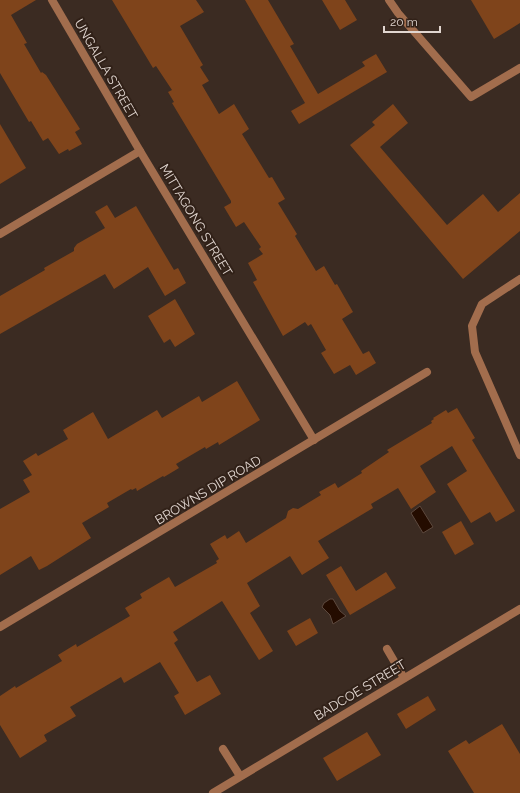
<svg xmlns="http://www.w3.org/2000/svg" width="520" height="793" font-family="Raleway,sans-serif">
	<style>
		.water { fill: #240c00; stroke: #5d493e }
		.building { fill: #7f441b }
		.lines { fill: none; stroke-linecap: round; stroke-linejoin: round }
		.lane { stroke: #a26d4d; stroke-width: 8 }
		.street { stroke: #a26d4d; stroke-width: 8 }
		.labels { text-anchor: middle; dominant-baseline: central; stroke-width: 4; stroke-linejoin: round; paint-order: stroke }
		.street-label { font-size: 13px; fill: #e1d6d0; stroke: #312118 }
	</style>
	<rect width="100%" height="100%" fill="#3b2b22"/>
	<g class="water">
		<path d="M420 506 433 527 423 533 411 513Z"/>
		<path d="M330 599H333L340 611 346 616 333 624 330 615 322 607 324 603Z"/>
	</g>
	<g class="building">
		<path d="M0 0H36L11 15 27 43 24 44 41 73 42 72 46 75 80 129 75 132 82 144 69 151 68 149 59 154 48 138 43 141 31 121 29 122 0 73Z"/>
		<path d="M112 0H196L204 12 180 26 203 65 200 67 209 81 202 85 219 114 234 104 249 129 242 134 269 178 272 177 285 199 278 203 297 234 295 236 316 271 324 266 335 285 337 284 353 312 342 319 363 354 369 351 376 363 356 375 350 365 334 374 321 353 326 350 311 324 308 326 305 322 283 336 253 282 257 280 248 263 263 254 259 249 261 247 244 222 236 227 224 207 231 203V201L172 103 174 102 168 92 172 90 156 66 153 68Z"/>
		<path d="M245 0H268L294 44 290 46 318 94 365 66 362 62 376 54 387 72 299 124 291 111 305 103Z"/>
		<path d="M322 0H345L357 20 340 30Z"/>
		<path d="M471 0H520V23L494 39Z"/>
		<path d="M393 104 408 123 380 147 447 225 483 194 498 212 520 193V231L463 279 350 145 375 125 372 122Z"/>
		<path d="M0 124 26 168 0 184Z"/>
		<path d="M107 205 115 218 136 206 174 270 178 268 186 283 165 296 148 267 114 289 105 274 0 334V296L45 270 44 268 74 251V248L77 244 105 228 95 212Z"/>
		<path d="M175 299 195 334 175 347 170 339 164 343 148 316Z"/>
		<path d="M237 381 260 420 219 445 218 442 206 449 205 447 176 464 179 468 164 477 163 476 137 491 136 488 132 490 131 489 107 503 109 507 82 523 91 538 47 566 39 570 31 556 0 575V509L30 492 23 480 32 475 23 461 36 453 38 456 68 439 63 430 93 412 108 439 157 410 162 418 199 396 202 402Z"/>
		<path d="M457 408 475 438 472 440 515 511 496 522 490 512 471 523 447 484 467 471 452 446 420 466 436 492 411 509 398 488 371 504 373 508 318 541 329 558 302 575 290 556 247 583 260 606 250 613 273 651 259 660 222 601 173 632 178 640 174 643 197 682 210 675 221 694 185 715 174 696 179 693 160 662 124 683 121 677 70 707 76 716 44 735 47 741 20 758 0 725V696L15 686 16 688 62 661 58 655 76 644 77 647 130 616 125 608 142 598 140 594 169 577 175 587 217 563 216 561 219 559 210 544 225 535 227 539 239 531 246 543 286 518 288 511 293 508 298 509 321 495 319 492 335 483 338 488 362 473 361 471 389 452 387 450 432 423 431 421 434 419 433 418 446 410 448 413Z"/>
		<path d="M461 521 474 544 455 555 442 532Z"/>
		<path d="M341 566 356 591 386 572 396 588 350 615 326 575Z"/>
		<path d="M310 618 318 633 296 646 287 631Z"/>
		<path d="M428 696 436 710 406 729 397 714Z"/>
		<path d="M502 724 520 754V793H474L448 751 466 740 469 744Z"/>
		<path d="M367 732 381 755 337 781 323 758Z"/>
	</g>
	<g class="lines">
		<g class="lane">
			<path d="M389 0 398 13 471 97 520 68"/>
			<path d="M520 279 482 304 472 326 475 352 520 455"/>
			<path d="M387 649 404 678"/>
			<path d="M223 749 240 776"/>
			<path d="M213 793 520 609"/>
		</g>
		<g class="street">
			<path d="M52 0 140 151"/>
			<path d="M0 234 140 151 314 440"/>
			<path d="M0 627 427 372"/>
		</g>
	</g>
	<g class="labels">
		<g class="street-label">
			<text transform="translate(106 69) rotate(60)">UNGALLA STREET</text>
			<text transform="translate(196 220) rotate(59)">MITTAGONG STREET</text>
			<text transform="translate(208 490) rotate(-31)">BROWNS DIP ROAD</text>
			<text transform="translate(360 690) rotate(-31)">BADCOE STREET</text>
		</g>
	</g>
	<path d="M384 26v6h56v-6" fill="none" stroke="#e1d6d0" stroke-width="2"/>
	<text x="390" y="26" font-size="12" fill="#e1d6d0" stroke="#312118" stroke-width="3" paint-order="stroke">20 m</text>
</svg>
